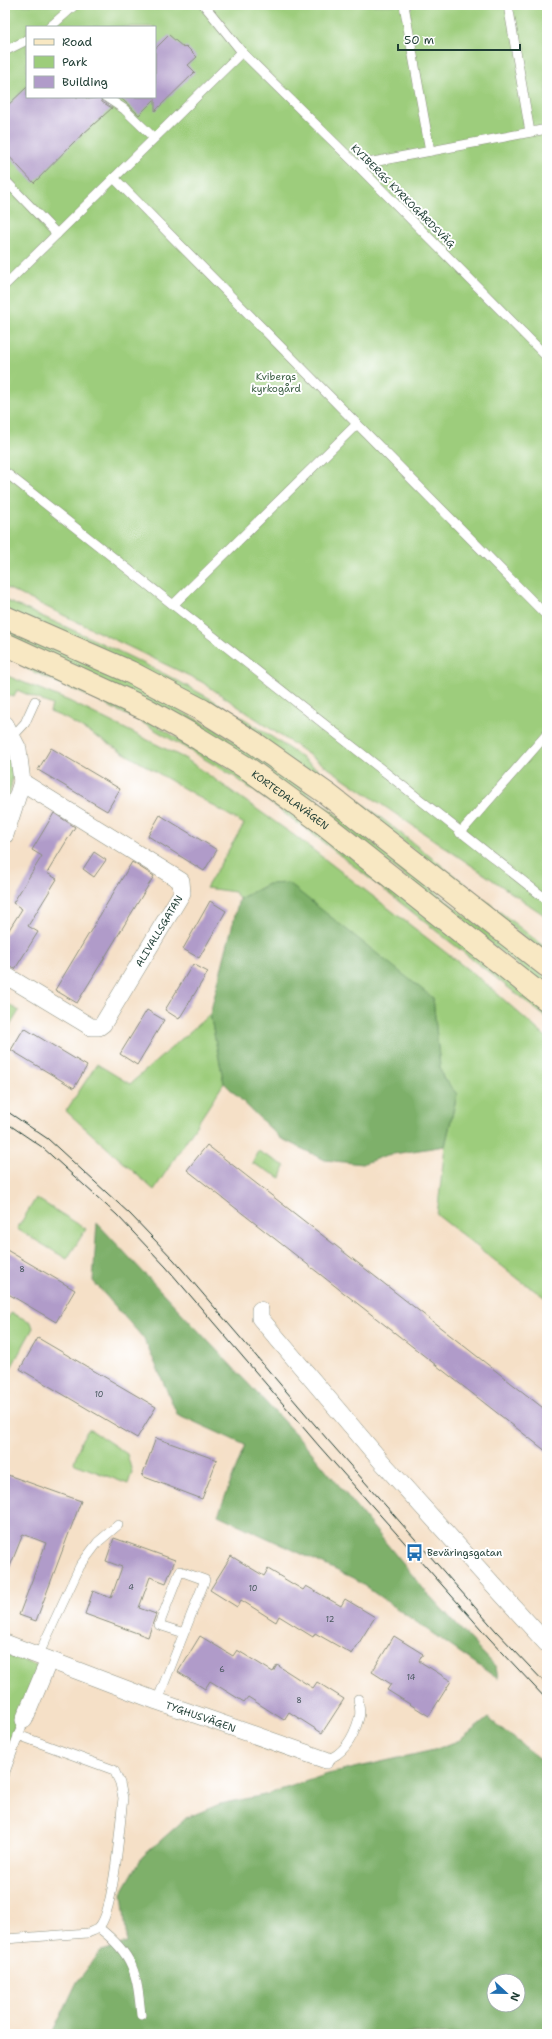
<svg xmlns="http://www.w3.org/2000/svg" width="552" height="2039" font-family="'Shantell Sans',sans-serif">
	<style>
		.green { fill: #9dcd7b; stroke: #5e8558; fill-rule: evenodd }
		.forest { fill: #7eb06b; stroke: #4e7650; fill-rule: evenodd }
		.building { fill: #b09bc9 }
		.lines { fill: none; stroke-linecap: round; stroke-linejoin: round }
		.service-casing { stroke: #8a8e7e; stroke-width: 10 }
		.minor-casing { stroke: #8a8e7e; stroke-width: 18 }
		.secondary-casing { stroke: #8a8e7e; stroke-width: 24 }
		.service { stroke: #fff; stroke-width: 9 }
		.minor { stroke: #fff; stroke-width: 17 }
		.secondary { stroke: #f8e8c3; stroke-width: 22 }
		.tram { stroke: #1f3d34; stroke-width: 1 }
		.labels { text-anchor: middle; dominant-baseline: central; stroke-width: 4; stroke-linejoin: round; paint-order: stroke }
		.number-label { font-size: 8px; fill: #435459 }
		.street-label { font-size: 10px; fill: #1f3d34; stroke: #fff }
		.park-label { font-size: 10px; fill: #3e6146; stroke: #fff }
		.poi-label { font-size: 10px; fill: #1f3d34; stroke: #fff; text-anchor: start }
	</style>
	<rect width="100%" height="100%" fill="#fff"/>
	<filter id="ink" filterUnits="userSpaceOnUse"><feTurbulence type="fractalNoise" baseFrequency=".025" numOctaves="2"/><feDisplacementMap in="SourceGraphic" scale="8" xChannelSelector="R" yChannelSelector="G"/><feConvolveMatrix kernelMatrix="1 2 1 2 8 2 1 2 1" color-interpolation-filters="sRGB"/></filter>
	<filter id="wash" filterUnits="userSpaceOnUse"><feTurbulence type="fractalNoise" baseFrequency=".012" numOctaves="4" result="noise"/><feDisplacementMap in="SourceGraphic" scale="16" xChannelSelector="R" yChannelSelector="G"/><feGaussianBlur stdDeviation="0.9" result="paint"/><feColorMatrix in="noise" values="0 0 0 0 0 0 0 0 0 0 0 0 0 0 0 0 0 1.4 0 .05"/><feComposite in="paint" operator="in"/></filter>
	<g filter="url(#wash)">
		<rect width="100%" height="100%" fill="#f5e0c7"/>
		<g class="green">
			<path d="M5 5H547V917L202 682 5 587ZM27 27H155V97H27Z"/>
			<path d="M5 600C85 635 164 670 238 715 293 749 343 788 394 828 445 868 496 909 547 949V955L334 787 5 609Z"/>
			<path d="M5 624 96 666 215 729 296 783 547 979V988L309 801 5 634Z"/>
			<path d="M25 665 147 720 235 772 324 836 547 1012V1018L318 838 235 777 145 724 90 697 25 668Z"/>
			<path d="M5 675 69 701 186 759 295 836 484 982 547 1038V1299L521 1281 437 1215 445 1146 457 1095 443 1078 440 1067 433 998 268 884 239 899 235 892 206 888 244 824 65 718 50 712 52 705 17 690 14 697 5 694Z"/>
			<path d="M5 736C17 761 13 786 5 811Z"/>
			<path d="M5 1002 19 1011 5 1034Z"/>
			<path d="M210 1014 224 1083 154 1190 66 1111 97 1064 130 1084Z"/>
			<path d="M258 1151 285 1166 281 1178 252 1163Z"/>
			<path d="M36 1198 86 1229 67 1259 17 1229Z"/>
			<path d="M11 1313 31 1322 33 1328 8 1373 5 1372V1322Z"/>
			<path d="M88 1430H91L127 1454 132 1472 128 1484 75 1464 74 1462 82 1439Z"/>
			<path d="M5 1654 39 1666 5 1751Z"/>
		</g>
		<g class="forest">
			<path d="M288 883 433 998 440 1067 443 1078 457 1094 445 1146 387 1155 362 1164 325 1160 280 1138 224 1083 210 1014 239 899 268 884Z"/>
			<path d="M97 1223 304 1443 427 1593 496 1667 498 1679 353 1578 218 1515 245 1445 177 1414 145 1340 93 1281Z"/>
			<path d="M488 1718 547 1764V2034H52L77 1982 101 1951 127 1943 122 1892 142 1857 186 1818 220 1804 265 1795 328 1774 434 1750 460 1740ZM494 1981H518V2005H494Z"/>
		</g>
		<g id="blocks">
			<g class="building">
				<path d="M169 35 184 48 186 46 197 57 188 65 195 72 155 111V99L139 115 122 99 117 97H155V49Z"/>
				<path d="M27 87V97H85L88 99 100 97 102 102 112 108 74 142 34 183 5 152V108Z"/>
				<path d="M51 748 120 789 107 811 38 770Z"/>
				<path d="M54 813 75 827 47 873 57 879 28 926 38 932 15 969 5 964V936L22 909 13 903 42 856 32 850Z"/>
				<path d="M160 815 217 850 204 871 148 836Z"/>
				<path d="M94 852 106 860 94 877 83 869Z"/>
				<path d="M132 862 154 876 77 1003 55 990Z"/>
				<path d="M210 901 226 911 199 958 183 949Z"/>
				<path d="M193 964 208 972 179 1019 165 1010Z"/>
				<path d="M147 1010 164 1020 137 1065 120 1054Z"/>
				<path d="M24 1028 87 1066 74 1088 11 1050Z"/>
				<path d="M207 1145 547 1411V1452L187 1170Z"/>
				<path d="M5 1249 75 1290 56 1322 5 1292Z"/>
				<path d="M38 1338 156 1407 137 1438 20 1369Z"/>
				<path d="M156 1438 217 1460 202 1499 142 1476Z"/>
				<path d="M5 1474 81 1501 36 1621 19 1615 46 1543 23 1534 5 1579Z"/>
				<path d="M114 1538 175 1560 166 1583 150 1577 139 1608 156 1614 148 1637 85 1614 93 1591 111 1598 122 1567 106 1561Z"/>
				<path d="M231 1556 264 1576 268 1569 303 1590 306 1586 341 1606 345 1599 375 1617 352 1654 315 1633 313 1637 279 1616 276 1622 241 1600 237 1607 210 1590Z"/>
				<path d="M200 1636 233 1656 237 1650 273 1672 277 1665 313 1688 317 1682 344 1699 322 1733 289 1712 284 1720 248 1697 244 1702 210 1681 205 1689 178 1672Z"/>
				<path d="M394 1636 423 1654 419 1661 451 1681 429 1716 387 1690 391 1684 372 1672Z"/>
			</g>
		</g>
	</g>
	<g filter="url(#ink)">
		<use href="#blocks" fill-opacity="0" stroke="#8a8e7e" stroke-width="1"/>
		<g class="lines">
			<defs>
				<g id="service">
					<path d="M204 5 242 52 357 165 547 357"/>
					<path d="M404 5 430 151"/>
					<path d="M508 5 530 132"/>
					<path d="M50 27 75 5"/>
					<path d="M5 51 27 40"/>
					<path d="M106 97 124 109 154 138"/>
					<path d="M357 165 547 129"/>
					<path d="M114 178 547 616"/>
					<path d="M5 180 57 234"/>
					<path d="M5 285 242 52"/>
					<path d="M5 472 547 900"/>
					<path d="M174 604 357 424"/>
					<path d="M13 736 25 723 35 701"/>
					<path d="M460 833 547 734"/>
					<path d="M38 1656 80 1566 98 1542 118 1525"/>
					<path d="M157 1701 205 1580 180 1571 159 1625 184 1633"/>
					<path d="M326 1760C345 1754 354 1736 359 1718 361 1712 359 1704 358 1699"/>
					<path d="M5 1772 24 1720"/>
					<path d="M99 1928C134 1955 137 1973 141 2015"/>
					<path d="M5 1939 88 1933C92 1931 97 1930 99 1927 114 1912 120 1823 123 1798L120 1783 114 1770 18 1735"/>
				</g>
				<g id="minor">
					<path d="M5 724 18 749 22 782"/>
					<path d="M5 835 22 782 181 881 182 893 103 1024 99 1027H91L5 975"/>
					<path d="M260 1310V1318L381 1461 547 1644"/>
					<path id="s1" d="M5 1643 157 1701 326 1760"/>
					<path d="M24 1720 49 1660"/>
				</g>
				<g id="secondary">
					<path d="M5 617 130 672 202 710 253 742 327 794 547 966"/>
					<path id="s2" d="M5 644 146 709 199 739 250 770 324 824 547 1000"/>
				</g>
			</defs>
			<use href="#service" class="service-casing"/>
			<use href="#minor" class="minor-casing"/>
			<use href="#secondary" class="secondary-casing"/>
			<use href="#service" class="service"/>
			<use href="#minor" class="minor"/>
			<use href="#secondary" class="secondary"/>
			<g class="tram">
				<path d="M5 1110 48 1139 130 1214 174 1260 327 1439 496 1631 547 1685"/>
				<path d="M5 1122 42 1147 117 1215 166 1267 319 1446 489 1638 547 1700"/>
			</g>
		</g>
	</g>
	<defs>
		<symbol id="bus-bare" viewBox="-9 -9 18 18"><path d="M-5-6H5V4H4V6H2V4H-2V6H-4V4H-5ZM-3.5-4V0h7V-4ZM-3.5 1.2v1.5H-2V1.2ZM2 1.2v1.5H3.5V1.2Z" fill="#1f6fb2" stroke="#fff" stroke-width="2.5" paint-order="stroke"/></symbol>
	</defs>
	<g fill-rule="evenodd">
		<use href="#bus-bare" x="402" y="1540" width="25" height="25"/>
	</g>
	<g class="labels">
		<g class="number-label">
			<text x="22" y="1269">8</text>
			<text x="99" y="1394">10</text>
			<text x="131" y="1587">4</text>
			<text x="253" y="1588">10</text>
			<text x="330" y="1619">12</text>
			<text x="222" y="1669">6</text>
			<text x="411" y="1677">14</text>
			<text x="299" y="1700">8</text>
		</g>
		<g class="street-label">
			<text transform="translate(403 196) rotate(45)">KVIBERGS KYRKOGÅRDSVÄG</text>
			<text stroke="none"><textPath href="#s2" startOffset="326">KORTEDALAVÄGEN</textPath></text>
			<text transform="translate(159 931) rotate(-59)">ALIVALLSGATAN</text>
			<text stroke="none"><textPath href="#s1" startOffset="209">TYGHUSVÄGEN</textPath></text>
		</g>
		<g class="park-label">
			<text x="276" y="376">Kvibergs<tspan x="276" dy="12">kyrkogård</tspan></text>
		</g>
		<g class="poi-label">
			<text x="427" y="1552">Beväringsgatan</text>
		</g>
	</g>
	<rect width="552" height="2039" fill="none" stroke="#fff" stroke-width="20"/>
	<rect x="26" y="26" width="130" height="72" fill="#ffffff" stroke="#a5b1ae"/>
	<rect x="34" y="39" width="20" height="6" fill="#f8e8c3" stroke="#a5b1ae"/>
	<text x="62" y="46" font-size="12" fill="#1f3d34">Road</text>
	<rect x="34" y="56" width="20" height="12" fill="#9dcd7b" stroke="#a5b1ae"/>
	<text x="62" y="66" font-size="12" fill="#1f3d34">Park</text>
	<rect x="34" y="76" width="20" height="12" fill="#b09bc9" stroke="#a5b1ae"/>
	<text x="62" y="86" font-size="12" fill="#1f3d34">Building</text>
	<g transform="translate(506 1993) rotate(112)"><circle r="19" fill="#ffffff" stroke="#a5b1ae"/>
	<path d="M0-3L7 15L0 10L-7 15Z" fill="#1f6fb2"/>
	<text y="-6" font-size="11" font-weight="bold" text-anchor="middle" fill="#1f3d34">N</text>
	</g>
	<path d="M398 44v6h122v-6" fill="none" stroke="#1f3d34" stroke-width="2"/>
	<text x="404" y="44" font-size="12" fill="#1f3d34" stroke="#ffffff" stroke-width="3" paint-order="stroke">50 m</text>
</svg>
